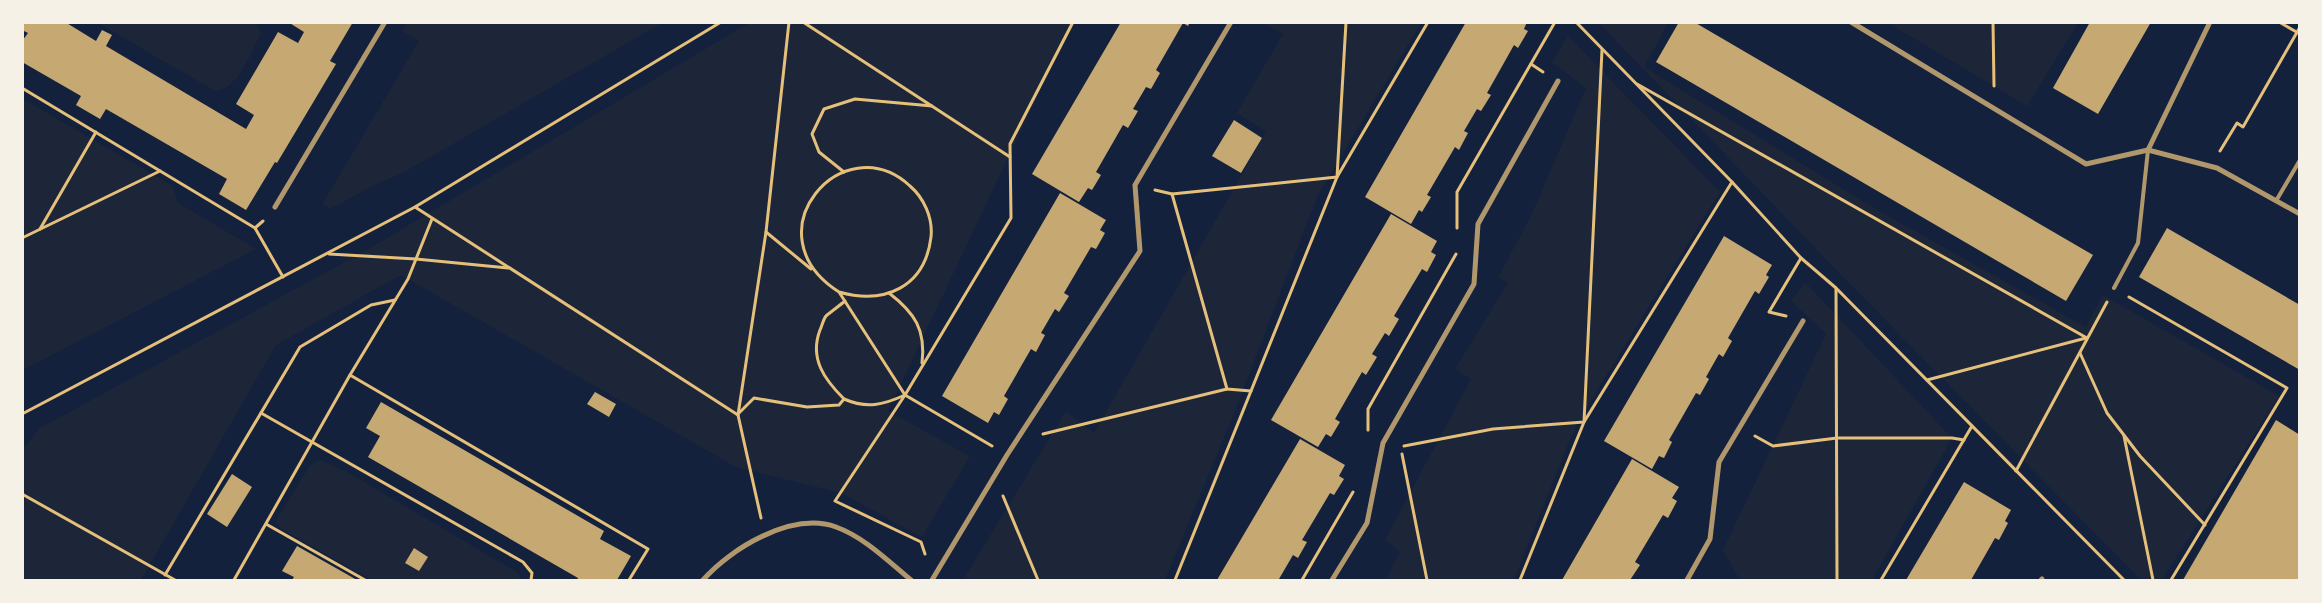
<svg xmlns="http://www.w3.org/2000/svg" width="2322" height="603" font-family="Mulish,sans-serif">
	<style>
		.green { fill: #1d2539 }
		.building { fill: #c6a872 }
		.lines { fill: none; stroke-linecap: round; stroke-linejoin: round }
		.path { stroke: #e5c07b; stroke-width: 3 }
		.service { stroke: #b1986c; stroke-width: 4 }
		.minor { stroke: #b1986c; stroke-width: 5 }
	</style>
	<rect width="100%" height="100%" fill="#14213d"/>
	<g class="green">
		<path d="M98 23H257L261 34C250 53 239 89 215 91Z"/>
		<path d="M407 23V22L662 23 401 174 380 182 330 209 323 203 419 41 402 31Z"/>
		<path d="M749 23H1072L888 411 970 456 922 537 841 493 736 467 401 275 276 345 141 580H23V449L40 428 367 250Z"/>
		<path d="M1263 23H1421L1317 197 1237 406 1165 580H963L1066 411 1094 433 1266 132 1237 113 1283 34Z"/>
		<path d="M1599 23H1668L1644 67 1879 211 2086 327 2103 295 2279 396 2162 580H2141L1843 277Z"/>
		<path d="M1888 23H2078L2027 106Z"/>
		<path d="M1568 36 1720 192 1590 402 1570 439 1514 580H1386L1400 552 1385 540 1471 379 1455 369 1508 283 1498 277 1530 218 1586 88 1552 62Z"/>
		<path d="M23 99 173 186 177 202 256 249 23 370Z"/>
		<path d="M1805 282 1952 438 1872 580H1740L1723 550 1826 334 1791 301Z"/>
		<path d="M321 460 351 474 518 573 521 580H371L280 528 276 523 277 519 309 467 314 462Z"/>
	</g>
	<g class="building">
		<path d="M22 22H65L96 41 102 30 112 35 106 46 246 129 254 115 236 104 278 32 298 43 304 32 288 22H353L330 61 336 64 277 163 275 162 246 210 219 194 227 179 106 109 100 119 76 105 81 96 22 62V41L28 33 22 30Z"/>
		<path d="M1121 22H1190L1188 26 1183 23 1156 70 1160 73 1151 89 1146 87 1133 109 1138 111 1128 128 1123 125 1096 172 1101 175 1092 190 1088 188 1079 202 1032 174Z"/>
		<path d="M1466 22H1527L1524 29 1528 31 1518 48 1514 45 1487 93 1491 95 1481 111 1477 109 1464 131 1468 133 1459 150 1455 147 1427 195 1431 197 1422 212 1419 210 1411 224 1365 197Z"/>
		<path d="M1679 22H1694L2093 255 2066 301 1656 62Z"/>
		<path d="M2090 22H2151L2098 114 2053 88Z"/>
		<path d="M1234 120 1262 138 1241 173 1212 156Z"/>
		<path d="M1060 193 1106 220 1100 230 1105 233 1096 249 1091 247 1064 293 1069 296 1059 312 1055 309 1041 333 1045 335 1036 352 1031 349 1004 396 1008 399 999 415 994 412 988 423 942 396Z"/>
		<path d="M1391 214 1437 241 1431 252 1436 255 1427 272 1422 269 1394 316 1399 319 1389 336 1385 333 1372 354 1377 357 1366 375 1362 372 1335 419 1340 422 1331 437 1326 434 1318 447 1271 420Z"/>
		<path d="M2167 228 2300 305V370L2139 277Z"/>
		<path d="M1724 236 1772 265 1766 275 1769 277 1759 294 1755 291 1728 338 1732 341 1723 357 1719 354 1706 377 1709 379 1700 395 1696 393 1669 440 1672 442 1664 458 1659 456 1652 469 1604 441Z"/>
		<path d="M595 392 616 404 609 417 587 404Z"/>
		<path d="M381 402 604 531 600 539 631 556 617 580H577L578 578 368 457 380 436 366 428Z"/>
		<path d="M2276 420 2300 435V580H2183Z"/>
		<path d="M1300 439 1345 465 1339 476 1344 479 1334 495 1330 493 1302 540 1307 542 1298 558 1293 555 1279 579 1283 580H1217Z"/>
		<path d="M1632 459 1679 487 1672 498 1677 501 1668 518 1663 515 1635 562 1640 565 1630 580 1626 579 1625 580H1562Z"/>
		<path d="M232 474 252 487 227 527 207 514Z"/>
		<path d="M1964 482 2011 510 2005 521 2008 523 1999 540 1995 538 1971 580H1906Z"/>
		<path d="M297 546 357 580H292L294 577 282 571Z"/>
		<path d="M414 548 428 557 419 571 405 563Z"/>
	</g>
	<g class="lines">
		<g class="path">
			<path d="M803 22 1010 157"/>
			<path d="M1576 22 1732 182 1801 258 1836 288 2124 580"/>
			<path d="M1993 22 1994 86"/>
			<path d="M2279 22 2300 34"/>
			<path d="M1531 64 1543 72"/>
			<path d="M1637 84 2087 338"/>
			<path d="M22 88 255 228 263 221"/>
			<path d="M2220 151 2237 123 2243 127 2300 27"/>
			<path d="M844 172 819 152 812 134 824 109 855 99 932 106"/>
			<path d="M1155 190 1172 194 1337 177 1346 22"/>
			<path d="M1172 194 1227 389 1251 391"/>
			<path d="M415 207 738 415"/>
			<path d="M255 228 283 277"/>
			<path d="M1457 228V192L1555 22"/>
			<path d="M40 229 96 132"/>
			<path d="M766 232 811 269"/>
			<path d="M22 238 160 171"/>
			<path d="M329 254 416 259 508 268"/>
			<path d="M1836 289 1837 580"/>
			<path d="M839 292C885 305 925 287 931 237 933 218 924 198 910 186 843 124 748 234 839 292L905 395"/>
			<path d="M889 293C915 313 926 330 922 363"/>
			<path d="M2129 297 2287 388 2171 580"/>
			<path d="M1786 316 1769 312 1801 258"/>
			<path d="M2080 353 2107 413 2140 456 2205 525"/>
			<path d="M350 375 408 279 432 219"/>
			<path d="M1927 380 2086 338"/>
			<path d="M844 399C825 380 809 359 820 330 822 326 823 320 826 316 832 311 839 306 845 301"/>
			<path d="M261 413 523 562 532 573 531 580"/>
			<path d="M22 414 415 207 721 22"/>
			<path d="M738 414 754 398 807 407 839 405 844 399C867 409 883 405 905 395L992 446"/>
			<path d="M1368 430V409L1456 254"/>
			<path d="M1043 434 1227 389"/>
			<path d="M1755 436 1773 446 1837 438H1952L1964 440"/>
			<path d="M2124 436 2153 580"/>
			<path d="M1404 446 1493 429 1584 422 1602 50"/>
			<path d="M1402 454 1427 580"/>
			<path d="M2016 471 2107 302"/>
			<path d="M22 494 175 580"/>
			<path d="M1003 496 1038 580"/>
			<path d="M761 518 738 415 766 232 789 22"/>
			<path d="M266 524 365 580"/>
			<path d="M925 554 921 542 835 501 905 395 1011 218 1010 144 1073 22"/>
			<path d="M165 575 300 347 371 305 395 300"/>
			<path d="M234 580 350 375 648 549 629 580"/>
			<path d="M1175 580 1337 177 1428 22"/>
			<path d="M1302 580 1353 492"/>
			<path d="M1520 580 1584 422 1732 182"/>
			<path d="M1881 580 1972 426"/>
		</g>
		<g class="service">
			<path d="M2276 201 2300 160"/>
			<path d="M2114 288 2138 243 2148 150"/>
		</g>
		<g class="minor">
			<path d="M1851 22 2086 164 2148 150 2217 168 2300 214"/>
			<path d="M2148 150 2210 22"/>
			<path d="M275 207 385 22"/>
			<path d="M703 580C730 549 792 511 836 527 864 537 888 561 911 580"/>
			<path d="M932 580 1007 455 1140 251 1135 185 1231 22"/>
			<path d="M1332 580 1367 523 1383 443 1474 284 1478 224 1558 81"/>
			<path d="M1687 580 1710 539 1719 462 1803 321"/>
			<path d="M2041 580 2042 579"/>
		</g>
	</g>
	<rect width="2322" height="603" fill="none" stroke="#f6f1e7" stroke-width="48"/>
</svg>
